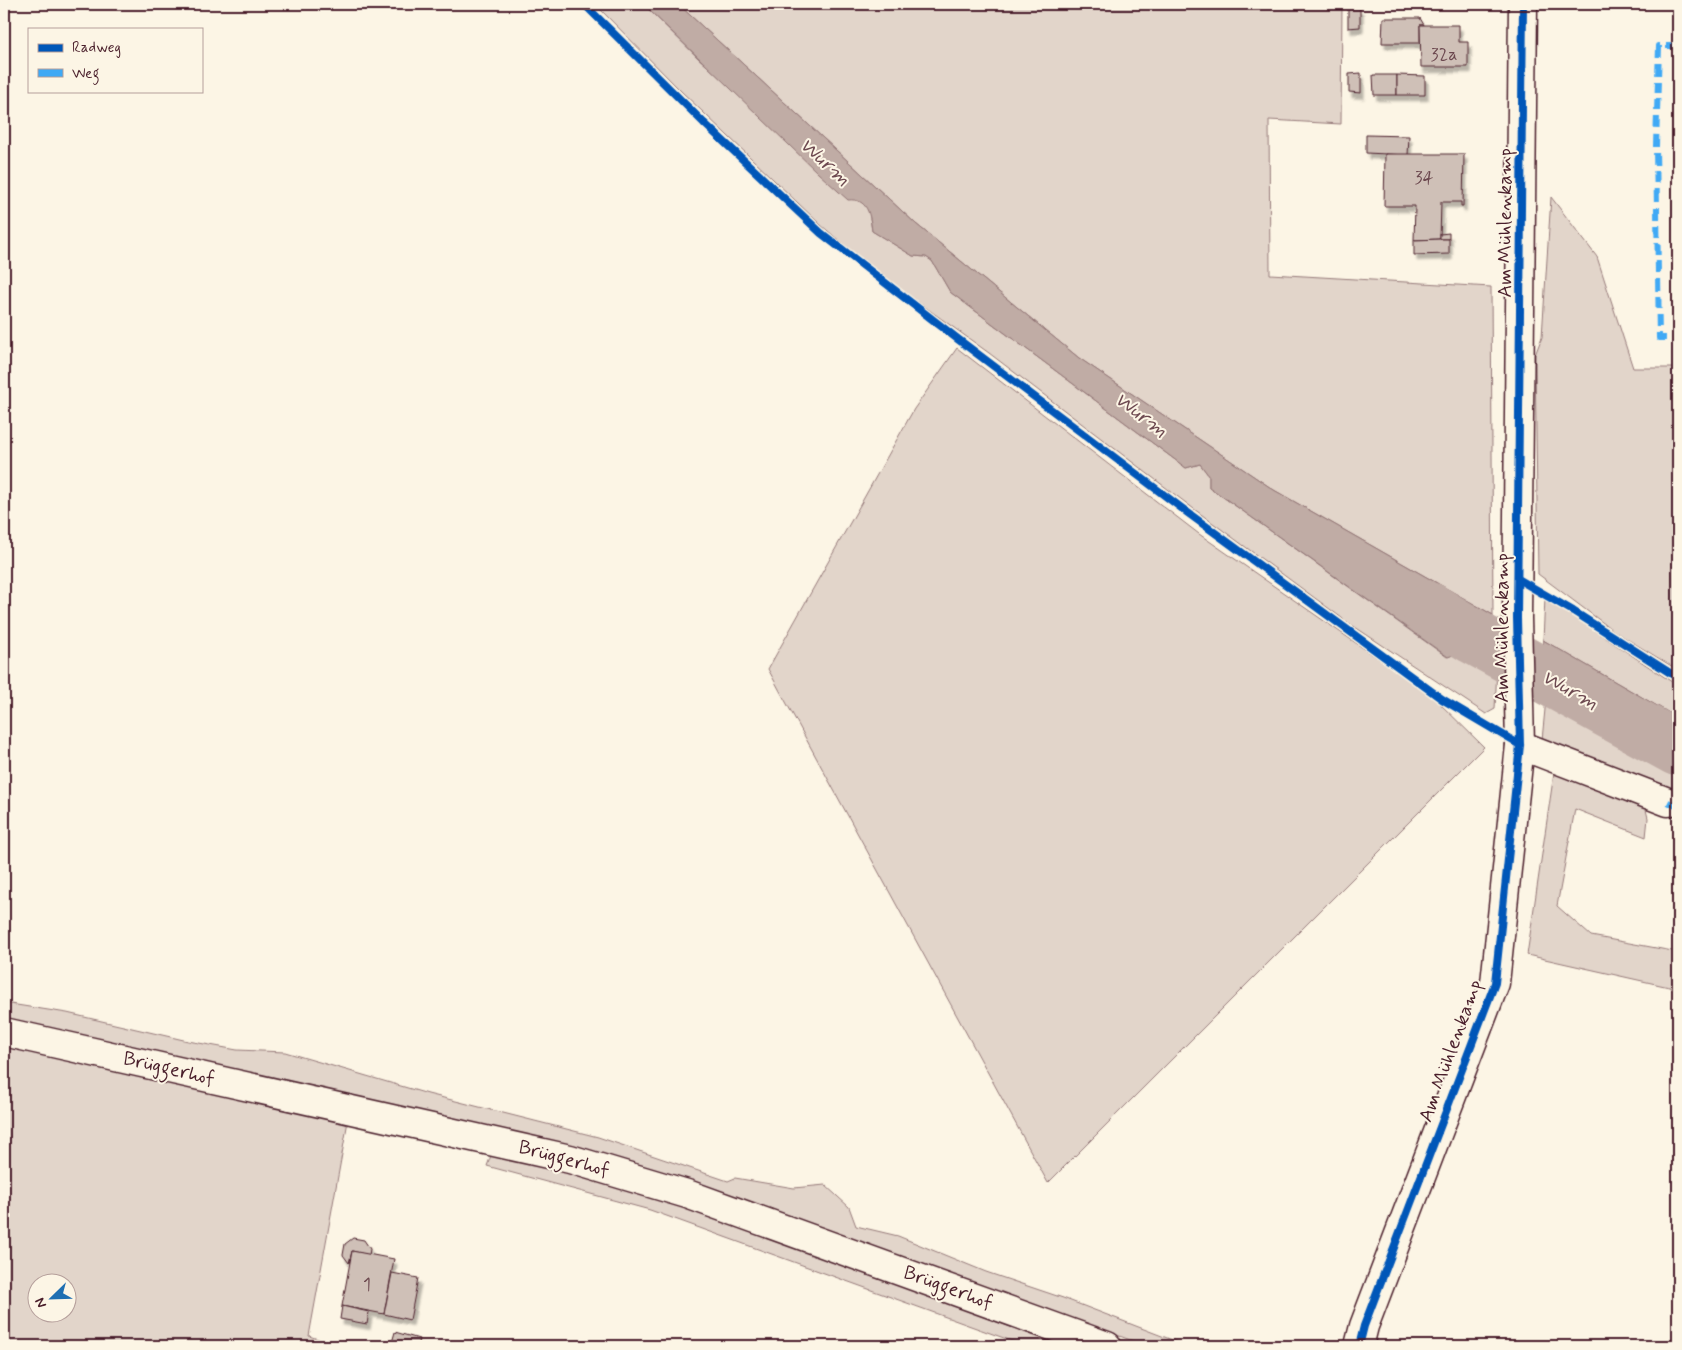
<svg xmlns="http://www.w3.org/2000/svg" width="1682" height="1350" font-family="Mynerve,sans-serif">
	<style>
		.green { fill: #e2d5ca; stroke: #967a7a; fill-rule: evenodd }
		.water { fill: #c0aca5; stroke: #917474 }
		.lines { fill: none; stroke-linecap: round; stroke-linejoin: round }
		.river { stroke: #c0aca5; stroke-width: 55 }
		.building { fill: #cfc0b7; stroke: #4a1f2b; filter: url(#shadow) }
		.minor-casing { stroke: #4a1f2b; stroke-width: 31 }
		.major-casing { stroke: #4a1f2b; stroke-width: 31 }
		.minor { stroke: #fcf5e5; stroke-width: 28 }
		.major { stroke: #fcf5e5; stroke-width: 28 }
		.quiet { stroke: #3fa9f5; stroke-width: 6; stroke-dasharray: 12 6; stroke-linecap: butt }
		.cycleway-casing { stroke: #fcf5e5; stroke-width: 11 }
		.cycleway { stroke: #0057b8; stroke-width: 8 }
		.labels { text-anchor: middle; dominant-baseline: central; stroke-width: 4; stroke-linejoin: round; paint-order: stroke }
		.number-label { font-size: 18px; fill: #6b474e }
		.street-label { font-size: 20px; fill: #4a1f2b; stroke: #fcf5e5 }
		.water-label { font-size: 21px; font-style: italic; fill: #6d4950; stroke: #fcf5e5 }
	</style>
	<defs>
		<filter id="shadow"><feDropShadow dx="3" dy="5.5" stdDeviation="1" flood-color="#0004"/></filter>
	</defs>
	<rect width="100%" height="100%" fill="#fcf5e5"/>
	<filter id="ink" filterUnits="userSpaceOnUse"><feTurbulence type="fractalNoise" baseFrequency=".02" numOctaves="2"/><feDisplacementMap in="SourceGraphic" scale="10" xChannelSelector="R" yChannelSelector="G"/><feConvolveMatrix kernelMatrix="1 2 1 2 8 2 1 2 1" color-interpolation-filters="sRGB"/></filter>
	<g filter="url(#ink)">
		<g class="green">
			<path d="M595 4H643L698 58 865 205 869 211 872 231 913 256 926 257 932 261 950 292 1186 468 1200 464 1209 476V487L1447 657C1470 648 1479 650 1497 667L1495 709 1486 714 1346 621 1194 509 989 353 875 271 821 225 681 91Z"/>
			<path d="M678 4H1342L1341 124 1269 120 1270 274 1491 287 1493 615 1274 490 1079 358 916 224Z"/>
			<path d="M1551 197 1597 257 1633 368H1678V670L1614 631 1538 574 1535 355 1542 337Z"/>
			<path d="M957 348 1199 534 1432 696 1484 747 1048 1183 768 669 914 409Z"/>
			<path d="M1545 598 1678 686V718L1543 640Z"/>
			<path d="M1546 699 1678 771V795L1542 740Z"/>
			<path d="M1554 773 1591 776 1645 806 1648 818 1646 837 1575 809 1557 906 1591 936 1678 952V989L1527 955Z"/>
			<path d="M4 1003 67 1013 188 1041 237 1050 285 1052 428 1094 598 1137 728 1181 735 1178 794 1188 825 1185 849 1207 856 1226 898 1236 986 1272 1063 1298 1188 1346H1147L723 1192 523 1134 4 1018Z"/>
			<path d="M4 1043 348 1121 309 1336 339 1346H4ZM38 1282H68V1312H38Z"/>
			<path d="M492 1153 613 1183 664 1198 1062 1346H1026L650 1210 487 1166Z"/>
		</g>
		<g class="water">
			<path d="M643 4H678L916 224 1079 358 1274 490 1493 615 1497 667C1480 650 1470 648 1448 657L1209 487V476L1200 464 1186 468 950 292 932 261 926 257 913 256 872 231C870 215 868 198 848 200L818 173Z"/>
			<path d="M1543 640 1678 718V771L1546 699Z"/>
		</g>
		<g class="lines">
			<path class="river" d="M1430 610 1474 637 1678 749"/>
		</g>
		<g class="building">
			<path d="M1348 8H1360V27L1348 28Z"/>
			<path d="M1383 18H1420L1424 25H1420V43H1382Z"/>
			<path d="M1420 25H1459V42H1468V67H1421Z"/>
			<path d="M1678 65V281H1677Z"/>
			<path d="M1361 73V93L1349 92V74Z"/>
			<path d="M1373 75H1397V95H1374Z"/>
			<path d="M1397 75 1425 76V95H1397Z"/>
			<path d="M1366 135 1409 136 1408 155 1366 153Z"/>
			<path d="M1385 154H1464L1463 206H1461V202H1441L1440 239 1414 240 1415 206H1384Z"/>
			<path d="M1449 233V239H1440V234Z"/>
			<path d="M1440 239H1449V254L1414 255V240Z"/>
			<path d="M353 1238 364 1240 370 1249 369 1255 352 1251 349 1263 343 1255 345 1244Z"/>
			<path d="M352 1251 394 1259 384 1314 342 1306Z"/>
			<path d="M392 1273 418 1278 410 1320 384 1314Z"/>
			<path d="M342 1306 369 1312 367 1324 340 1319Z"/>
			<path d="M395 1332 419 1339 417 1346H391Z"/>
		</g>
		<g class="lines">
			<defs>
				<g id="minor">
					<path d="M1520 745 1668 802"/>
					<path d="M1359 1346 1364 1326 1495 983 1520 745 1517 618 1523 4"/>
				</g>
				<path id="major" d="M4 1032 570 1159 687 1194 1107 1346"/>
			</defs>
			<use href="#minor" class="minor-casing"/>
			<use href="#major" class="major-casing"/>
			<use href="#minor" class="minor"/>
			<use href="#major" class="major"/>
			<g class="quiet">
				<path d="M1678 46H1659L1656 146 1659 338H1678"/>
				<path d="M1668 802 1678 807"/>
			</g>
			<defs>
				<g id="cycleway">
					<path d="M584 4 704 123 821 233 959 340 1188 513 1442 699 1520 745"/>
					<path d="M1518 579 1573 611 1678 678"/>
					<path d="M1359 1346 1364 1326 1495 983 1520 745 1517 618 1523 4"/>
				</g>
			</defs>
			<use href="#cycleway" class="cycleway-casing"/>
			<use href="#cycleway" class="cycleway"/>
		</g>
	</g>
	<g class="labels">
		<g class="number-label">
			<text x="1444" y="55">32a</text>
			<text x="1424" y="178">34</text>
			<text x="367" y="1285">1</text>
		</g>
		<g class="street-label">
			<text transform="translate(1505 223) rotate(-90)">Am Mühlenkamp</text>
			<text transform="translate(1502 628) rotate(-90)">Am Mühlenkamp</text>
			<text transform="translate(1451 1051) rotate(-70)">Am Mühlenkamp</text>
			<text transform="translate(169 1069) rotate(13)">Brüggerhof</text>
			<text transform="translate(564 1159) rotate(15)">Brüggerhof</text>
			<text transform="translate(948 1288) rotate(20)">Brüggerhof</text>
		</g>
		<g class="water-label">
			<text transform="translate(825 162) rotate(42)">Wurm</text>
			<text transform="translate(1141 415) rotate(37)">Wurm</text>
			<text transform="translate(1570 690) rotate(29)">Wurm</text>
		</g>
	</g>
	<rect width="1682" height="1350" fill="none" stroke="#fcf5e5" stroke-width="20"/>
	<rect x="10" y="10" width="1662" height="1330" fill="none" stroke="#4a1f2b" stroke-width="2" filter="url(#ink)"/>
	<rect x="28" y="28" width="175" height="65" fill="#fcf5e5" stroke="#b59f9b"/>
	<rect x="38" y="44" width="25" height="8" fill="#0057b8" stroke="#b59f9b"/>
	<text x="72" y="52" font-size="15" fill="#4a1f2b">Radweg</text>
	<rect x="38" y="69" width="25" height="8" fill="#3fa9f5" stroke="#b59f9b"/>
	<text x="72" y="78" font-size="15" fill="#4a1f2b">Weg</text>
	<g transform="translate(52 1298) rotate(247)"><circle r="24" fill="#fcf5e5" stroke="#b59f9b"/>
	<path d="M0-4L9 19L0 12L-9 19Z" fill="#1f6fb2"/>
	<text y="-8" font-size="14" font-weight="bold" text-anchor="middle" fill="#4a1f2b">N</text>
	</g>
</svg>
